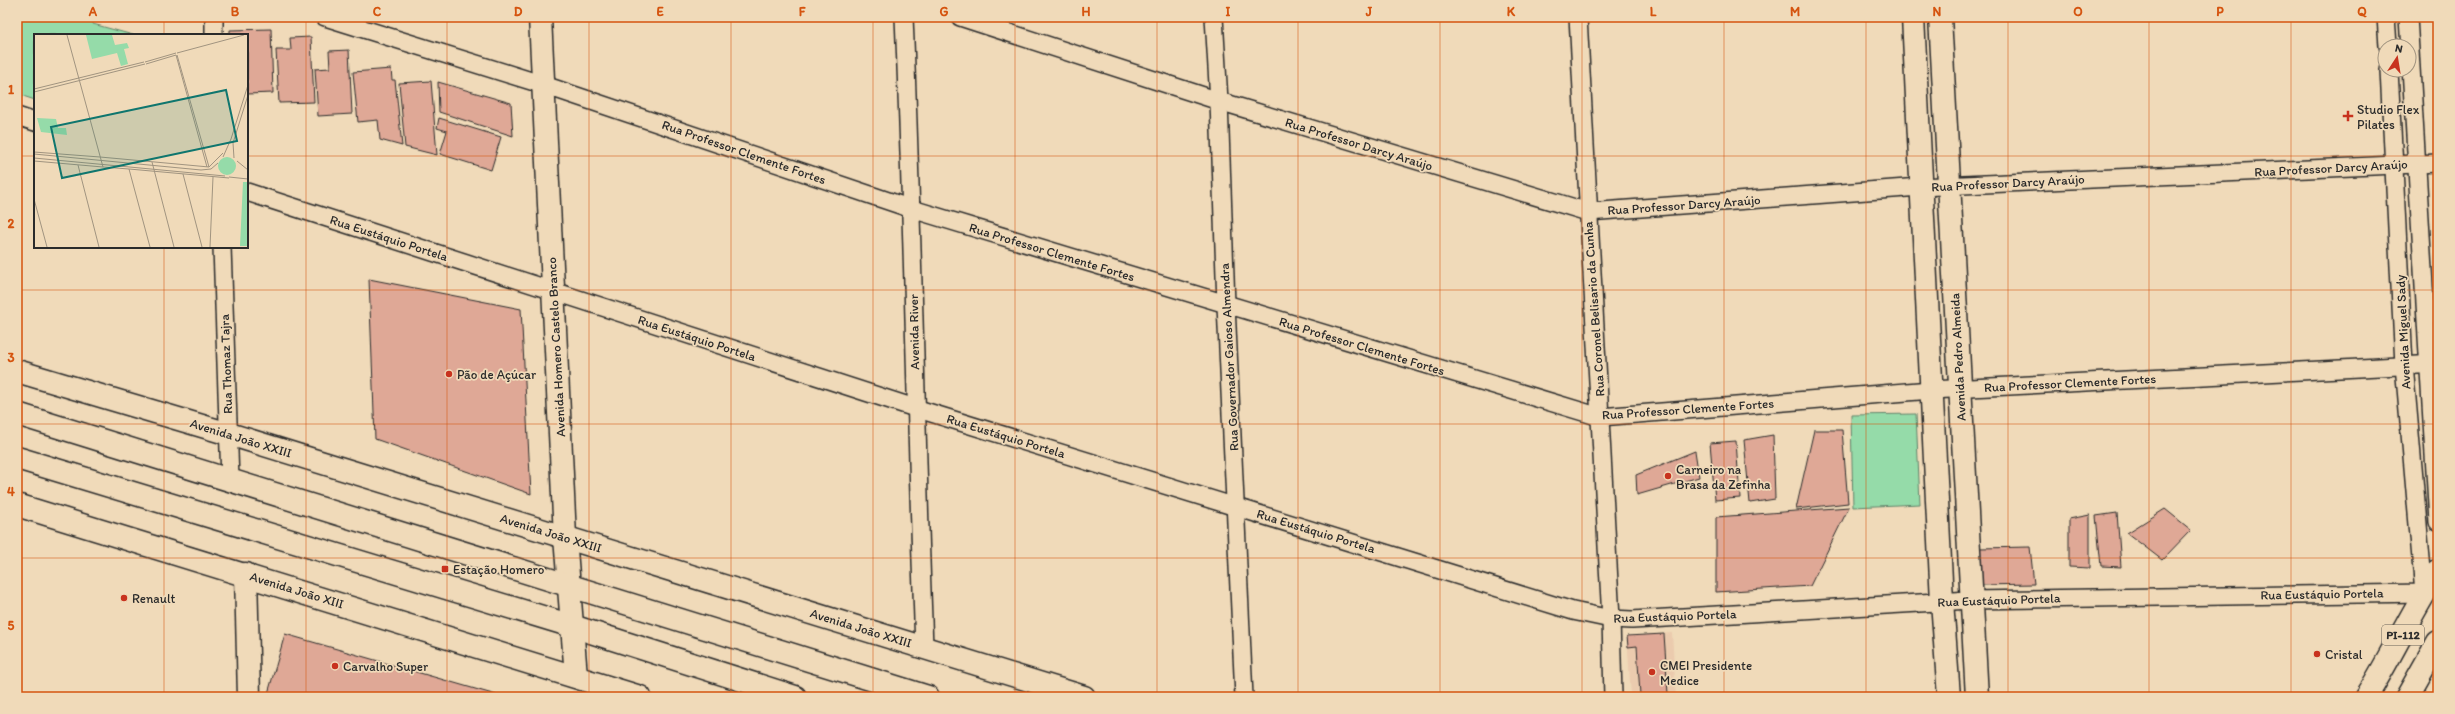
<svg xmlns="http://www.w3.org/2000/svg" width="2455" height="714" font-family="Itim,sans-serif">
	<style>
		.built { fill: #ebcbae }
		.green { fill: #95dba9; stroke: #60836a }
		.building { fill: #dfa896; stroke: #2b2b2b }
		.lines { fill: none; stroke-linecap: round; stroke-linejoin: round }
		.street-casing { stroke: #2b2b2b; stroke-width: 20 }
		.secondary-casing { stroke: #2b2b2b; stroke-width: 25 }
		.primary-casing { stroke: #2b2b2b; stroke-width: 25 }
		.street { stroke: #f0dab9; stroke-width: 17 }
		.secondary { stroke: #f0dab9; stroke-width: 22 }
		.primary { stroke: #f0dab9; stroke-width: 22 }
		.grid { fill: none; stroke: #d5540f; stroke-width: 1; stroke-opacity: 0.55 }
		.poi-dot { fill: #c8321e; stroke: #f0dab9; stroke-width: 1.5 }
		.labels { text-anchor: middle; dominant-baseline: central; stroke-width: 3.5; stroke-linejoin: round; paint-order: stroke }
		.shield { fill: #f0dab9; stroke: #666056; stroke-width: 1 }
		.shield-label { font-size: 12px; font-weight: bold; fill: #2b2b2b }
		.poi-label { font-size: 13px; fill: #2b2b2b; stroke: #f0dab9; text-anchor: start }
		.street-label { font-size: 13px; fill: #2b2b2b; stroke: #f0dab9 }
		.inset-road { fill: none; stroke: #a19480; stroke-width: 1 }
		.view { fill: #0f766e; fill-opacity: 0.15; stroke: #0f766e; stroke-width: 2 }
		.inset-edge { fill: none; stroke: #2b2b2b; stroke-width: 2 }
		.neatline { fill: none; stroke: #d5540f; stroke-width: 1.5 }
		.grid-label { font-size: 13px; text-anchor: middle; font-weight: bold; fill: #d5540f }
	</style>
	<rect width="100%" height="100%" fill="#f0dab9"/>
	<filter id="ink" filterUnits="userSpaceOnUse"><feTurbulence type="fractalNoise" baseFrequency=".025" numOctaves="2"/><feDisplacementMap in="SourceGraphic" scale="8" xChannelSelector="R" yChannelSelector="G"/><feConvolveMatrix kernelMatrix="1 2 1 2 8 2 1 2 1" color-interpolation-filters="sRGB"/></filter>
	<g filter="url(#ink)">
		<path class="built" d="M1672 633 1676 697H1631L1627 636Z"/>
		<g class="green">
			<path d="M17 17H93V24L133 35H35V100L17 94Z"/>
			<path d="M1916 414 1920 504 1853 507 1851 415Z"/>
		</g>
		<g class="building">
			<path d="M271 29 273 93 247 94V35H230V30Z"/>
			<path d="M311 37 314 102 279 103 276 50H291L290 38Z"/>
			<path d="M349 50 352 114 318 116 315 69 330 68 329 51Z"/>
			<path d="M391 69 392 80H395L402 146 380 140 378 120 358 122 353 72Z"/>
			<path d="M431 81 437 155 405 147 399 83Z"/>
			<path d="M438 82 511 103 513 136 439 112Z"/>
			<path d="M439 118 501 137 491 170 440 154 447 131 437 128Z"/>
			<path d="M369 279 521 309 531 494 375 439Z"/>
			<path d="M1814 430H1842L1848 503 1796 509Z"/>
			<path d="M1773 435 1775 499 1750 503 1744 440Z"/>
			<path d="M1736 441 1740 498 1715 500 1710 443Z"/>
			<path d="M1695 451 1699 477 1637 495 1636 475Z"/>
			<path d="M1849 507 1810 586 1716 592V517Z"/>
			<path d="M2165 509 2191 530 2162 560 2127 533Z"/>
			<path d="M2117 513 2121 567 2101 566 2096 516Z"/>
			<path d="M2090 515V568L2069 567V519Z"/>
			<path d="M2030 547 2034 584 1981 585 1980 548Z"/>
			<path d="M285 634 503 697H267Z"/>
			<path d="M1664 634 1668 694 1640 695 1637 646 1628 647 1627 636Z"/>
		</g>
		<g class="lines">
			<defs>
				<g id="street">
					<path d="M214 17V35"/>
					<path d="M325 17 544 85 912 209 1600 417 1931 390 2438 364"/>
					<path d="M904 17C913 227 916 437 924 647"/>
					<path d="M960 17 1219 101 1588 212 1920 187 2438 163"/>
					<path d="M1214 17 1219 101 1226 305 1244 697"/>
					<path d="M1578 17 1611 619 1613 697"/>
					<path d="M2386 17 2388 46"/>
					<path d="M2408 17 2438 522"/>
					<path d="M17 116 35 122"/>
					<path d="M247 192 915 408 1573 611 1611 619 1632 620 1970 600 2424 593 2404 365 2389 70"/>
					<path d="M222 247 230 480"/>
				</g>
				<g id="secondary">
					<path d="M540 17 565 537 576 676"/>
					<path d="M1913 17 1942 601 1949 697"/>
					<path d="M1940 17 1977 697"/>
					<path d="M17 371 229 434 1084 697"/>
					<path d="M17 505 640 697"/>
					<path d="M246 574 249 697"/>
				</g>
				<g id="primary">
					<path d="M17 414 928 697"/>
					<path d="M17 458 572 626 795 697"/>
					<path d="M2366 697C2392 656 2411 612 2438 572"/>
					<path d="M2407 697 2438 642"/>
				</g>
			</defs>
			<use href="#street" class="street-casing"/>
			<use href="#secondary" class="secondary-casing"/>
			<use href="#primary" class="primary-casing"/>
			<use href="#street" class="street"/>
			<use href="#secondary" class="secondary"/>
			<use href="#primary" class="primary"/>
		</g>
	</g>
	<path class="grid" d="M164 17V35M306 17V697M447 17V697M589 17V697M731 17V697M873 17V697M1015 17V697M1157 17V697M1298 17V697M1440 17V697M1582 17V697M1724 17V697M1866 17V697M2008 17V697M2149 17V697M2291 17V697M17 156H35M247 156H2438M164 247V697M17 290H2438M17 424H2438M17 558H2438"/>
	<g class="poi-dot">
		<path d="M2346 110h4v4h4v4h-4v4h-4v-4h-4v-4h4z"/>
		<circle cx="449" cy="374" r="4"/>
		<circle cx="1668" cy="476" r="4"/>
		<rect x="441" y="565" width="8" height="8" rx="2"/>
		<circle cx="124" cy="598" r="4"/>
		<circle cx="2317" cy="654" r="4"/>
		<circle cx="335" cy="666" r="4"/>
		<circle cx="1652" cy="672" r="4"/>
	</g>
	<g class="labels">
		<rect class="shield" x="2382" y="625" width="42" height="20" rx="3"/>
		<g class="shield-label">
			<text x="2403" y="635">PI-112</text>
		</g>
		<g class="poi-label">
			<text x="2357" y="109">Studio Flex<tspan x="2357" dy="15">Pilates</tspan></text>
			<text x="457" y="374">Pão de Açúcar</text>
			<text x="1676" y="469">Carneiro na<tspan x="1676" dy="15">Brasa da Zefinha</tspan></text>
			<text x="453" y="569">Estação Homero</text>
			<text x="132" y="598">Renault</text>
			<text x="2325" y="654">Cristal</text>
			<text x="1660" y="665">CMEI Presidente<tspan x="1660" dy="15">Medice</tspan></text>
			<text x="343" y="666">Carvalho Super</text>
		</g>
		<g class="street-label">
			<text transform="translate(1359 144) rotate(17)">Rua Professor Darcy Araújo</text>
			<text transform="translate(744 152) rotate(19)">Rua Professor Clemente Fortes</text>
			<text transform="translate(2331 168) rotate(-3)">Rua Professor Darcy Araújo</text>
			<text transform="translate(2008 183) rotate(-3)">Rua Professor Darcy Araújo</text>
			<text transform="translate(1684 205) rotate(-4)">Rua Professor Darcy Araújo</text>
			<text transform="translate(389 238) rotate(18)">Rua Eustáquio Portela</text>
			<text transform="translate(1052 252) rotate(17)">Rua Professor Clemente Fortes</text>
			<text transform="translate(1594 309) rotate(-94)">Rua Coronel Belisario da Cunha</text>
			<text transform="translate(914 332) rotate(-91)">Avenida River</text>
			<text transform="translate(2403 332) rotate(-93)">Avenida Miguel Sady</text>
			<text transform="translate(697 338) rotate(18)">Rua Eustáquio Portela</text>
			<text transform="translate(1362 346) rotate(17)">Rua Professor Clemente Fortes</text>
			<text transform="translate(556 347) rotate(-93)">Avenida Homero Castelo Branco</text>
			<text transform="translate(1229 357) rotate(-93)">Rua Governador Gaioso Almendra</text>
			<text transform="translate(1958 357) rotate(-93)">Avenida Pedro Almeida</text>
			<text transform="translate(226 364) rotate(-92)">Rua Thomaz Tajra</text>
			<text transform="translate(2070 383) rotate(-3)">Rua Professor Clemente Fortes</text>
			<text transform="translate(1688 409) rotate(-4)">Rua Professor Clemente Fortes</text>
			<text transform="translate(1006 436) rotate(17)">Rua Eustáquio Portela</text>
			<text transform="translate(241 438) rotate(17)">Avenida João XXIII</text>
			<text transform="translate(1316 531) rotate(17)">Rua Eustáquio Portela</text>
			<text transform="translate(551 533) rotate(17)">Avenida João XXIII</text>
			<text transform="translate(297 590) rotate(17)">Avenida João XIII</text>
			<text transform="translate(2322 594) rotate(-1)">Rua Eustáquio Portela</text>
			<text transform="translate(1999 600) rotate(-2)">Rua Eustáquio Portela</text>
			<text transform="translate(1675 616) rotate(-2)">Rua Eustáquio Portela</text>
			<text transform="translate(861 628) rotate(17)">Avenida João XXIII</text>
		</g>
	</g>
	<g transform="translate(34 34)">
		<rect width="214" height="214" fill="#f0dab9"/>
		<path d="M52 1H78L81 11 93 9 95 14 90 15 94 30 87 32 83 19 58 25ZM3 84 22 85 24 94H32L33 101 7 98ZM184 132a9 9 0 1 1 18 0a9 9 0 1 1-18 0ZM209 148H214V212H206Z" fill="#95dba9"/>
		<path class="inset-road" d="M33 1 69 133 95 135 116 213M143 19 210 1M143 21 175 133M111 28 142 19M112 30 142 21 173 133M0 55 110 28M0 58 111 30M0 118 66 123M0 120 167 136 177 135 184 129M66 123 121 128M189 123 197 105 214 51M0 124 191 142M200 124 199 109 214 61M0 127 69 133M203 127 214 136M118 128 140 213M121 128 175 133 189 119M44 131 65 213M95 135 195 144M149 140 168 213M195 143 214 145M0 165 13 213M176 213 179 143"/>
		<path class="view" d="M192 56 203 107 28 144 17 93Z"/>
		<rect width="214" height="214" class="inset-edge"/>
	</g>
	<rect width="2455" height="714" fill="none" stroke="#f0dab9" stroke-width="44"/>
	<g transform="translate(2397 58) rotate(12)"><circle r="19" fill="#f0dab9" stroke="#a19480"/>
	<path d="M0-3L7 15L0 10L-7 15Z" fill="#c8321e"/>
	<text y="-6" font-size="11" font-weight="bold" text-anchor="middle" fill="#2b2b2b">N</text>
	</g>
	<rect x="22" y="22" width="2411" height="670" class="neatline"/>
	<g class="grid-label">
		<text x="93" y="16">A</text>
		<text x="235" y="16">B</text>
		<text x="377" y="16">C</text>
		<text x="518" y="16">D</text>
		<text x="660" y="16">E</text>
		<text x="802" y="16">F</text>
		<text x="944" y="16">G</text>
		<text x="1086" y="16">H</text>
		<text x="1228" y="16">I</text>
		<text x="1369" y="16">J</text>
		<text x="1511" y="16">K</text>
		<text x="1653" y="16">L</text>
		<text x="1795" y="16">M</text>
		<text x="1937" y="16">N</text>
		<text x="2078" y="16">O</text>
		<text x="2220" y="16">P</text>
		<text x="2362" y="16">Q</text>
		<text x="11" y="94">1</text>
		<text x="11" y="228">2</text>
		<text x="11" y="362">3</text>
		<text x="11" y="496">4</text>
		<text x="11" y="630">5</text>
	</g>
</svg>
